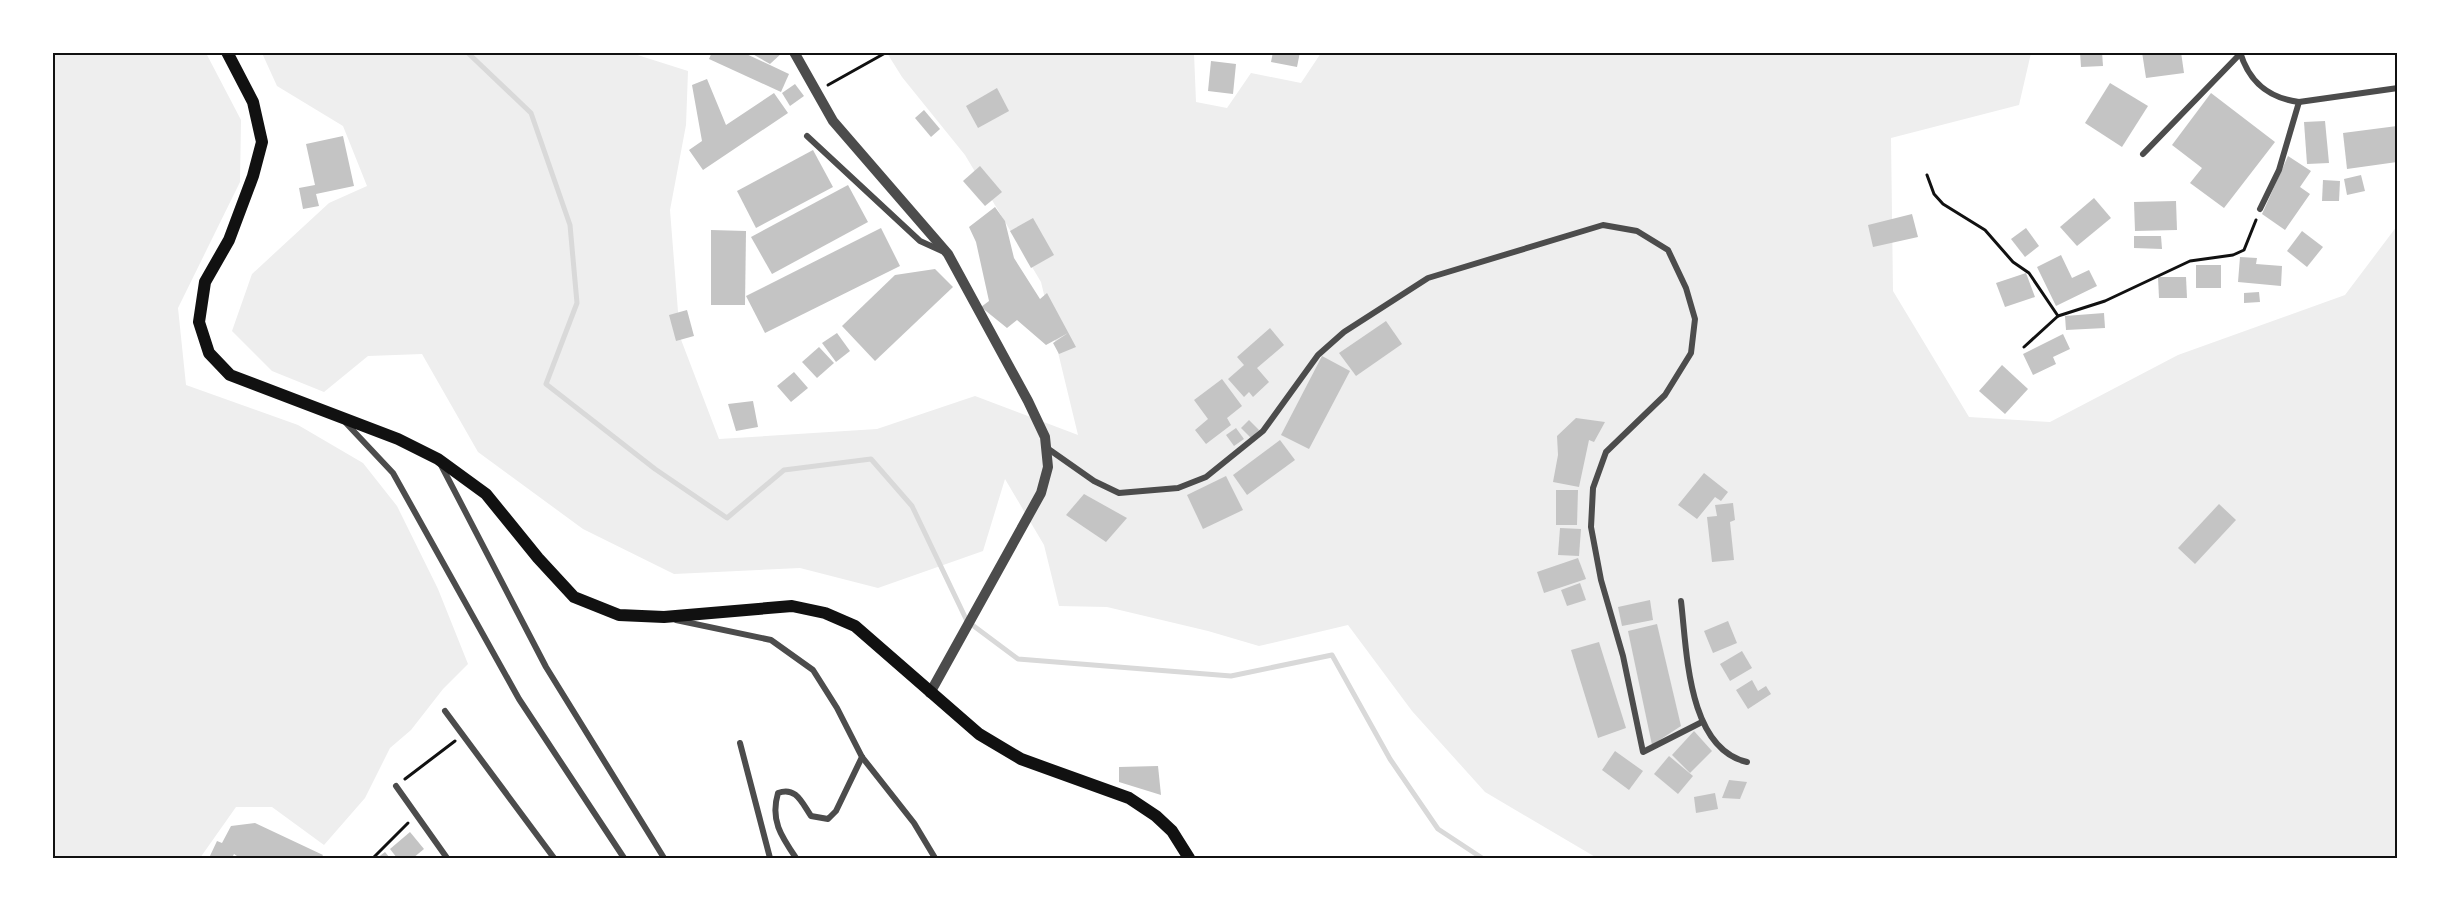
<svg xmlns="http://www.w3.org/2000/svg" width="2450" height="911" font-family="Overpass,sans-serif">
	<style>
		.green { fill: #eee }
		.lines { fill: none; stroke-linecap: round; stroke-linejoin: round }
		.stream { stroke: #d9d9d9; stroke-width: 5 }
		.building { fill: #c4c4c4 }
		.path { stroke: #111; stroke-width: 3 }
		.minor { stroke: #4c4c4c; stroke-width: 6 }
		.tertiary { stroke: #4c4c4c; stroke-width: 10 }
		.secondary { stroke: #111; stroke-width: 12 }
		.neatline { fill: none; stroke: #111; stroke-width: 2 }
	</style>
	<rect width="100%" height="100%" fill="#fff"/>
	<g class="green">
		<path d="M628 52 688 71 686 125 670 210 680 337 719 439 877 429 975 396 1078 435 1041 282 965 155 902 77 887 53H1194L1196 102 1227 108 1251 73 1301 83 1321 53H2031L2019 105 1891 138 1893 291 1969 417 2050 422 2178 355 2345 295 2397 226V858H1597L1485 792 1412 711 1348 625 1259 646 1208 631 1107 607 1059 606 1044 545 1005 479 983 551 878 588 800 568 674 574 583 529 478 452 422 354 368 356 324 392 272 371 232 331 252 274 329 203 367 186 343 126 277 86 262 53Z"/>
		<path d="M52 53H206L241 120 240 182 178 308 186 385 298 425 363 463 397 506 438 589 468 664 443 689 411 730 390 748 365 798 324 845 272 807H236L200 858H53Z"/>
	</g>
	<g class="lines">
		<path class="stream" d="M467 52 531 113 570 225 577 303 546 384 655 469 727 518 784 470 871 459 912 506 967 621 1018 659 1231 676 1332 655 1390 759 1438 829 1482 858"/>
	</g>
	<g class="building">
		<path d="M712 52H742L789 74 781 92 709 59Z"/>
		<path d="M749 52H783L770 64Z"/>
		<path d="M1273 52H1300L1297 67 1271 62Z"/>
		<path d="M2080 52H2102L2103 66 2081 67Z"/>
		<path d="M2142 52H2181L2184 73 2146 78Z"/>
		<path d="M1211 61 1236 64 1233 94 1208 91Z"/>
		<path d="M707 79 726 125 774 93 788 113 703 170 689 150 702 141 692 85Z"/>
		<path d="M2110 83 2148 106 2122 147 2085 123Z"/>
		<path d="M795 84 804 96 790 106 782 93Z"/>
		<path d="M997 88 1009 111 978 128 966 106Z"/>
		<path d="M2211 93 2275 142 2224 208 2190 183 2202 168 2172 145Z"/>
		<path d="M924 110 940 129 931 137 915 118Z"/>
		<path d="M2325 121 2329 163 2307 164 2304 122Z"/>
		<path d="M2397 126V162L2347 169 2343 133Z"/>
		<path d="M343 136 354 186 316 194 319 206 303 209 299 188 315 185 306 144Z"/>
		<path d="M813 150 833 187 756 228 737 191Z"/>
		<path d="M2288 156 2311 171 2300 187 2310 194 2285 230 2262 214Z"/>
		<path d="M980 166 1002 192 985 206 963 181Z"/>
		<path d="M2361 175 2365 191 2347 195 2344 179Z"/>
		<path d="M2323 180 2340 181 2339 201H2322Z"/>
		<path d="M848 185 868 222 772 274 751 237Z"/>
		<path d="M2094 198 2111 218 2077 246 2060 227Z"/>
		<path d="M2176 201 2177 230 2135 231 2134 202Z"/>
		<path d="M995 207 1005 221 1014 258 1040 299 1047 293 1076 347 1059 354 1053 343 1068 333 1046 345 1017 320 1007 328 981 307 989 301 976 242 969 227Z"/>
		<path d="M1912 214 1918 237 1873 247 1868 225Z"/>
		<path d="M1033 218 1054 255 1031 268 1010 231Z"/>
		<path d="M881 228 900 266 765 333 746 296Z"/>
		<path d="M2026 228 2039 246 2025 257 2011 239Z"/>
		<path d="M711 230 746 231 745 305H711Z"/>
		<path d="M2302 231 2323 247 2307 267 2287 251Z"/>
		<path d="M2134 236H2161L2162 249 2134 248Z"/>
		<path d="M2061 255 2072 278 2089 270 2097 286 2056 306 2037 267Z"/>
		<path d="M2240 257 2257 258 2256 264 2282 266 2281 286 2238 282Z"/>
		<rect x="2196" y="265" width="25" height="23"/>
		<path d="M935 269 953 287 875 361 842 326 895 275Z"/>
		<path d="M2026 273 2035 297 2005 307 1996 283Z"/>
		<path d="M2158 277H2186L2187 298H2159Z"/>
		<path d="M2259 292 2260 302 2244 303V293Z"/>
		<path d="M687 310 694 336 676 341 669 315Z"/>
		<path d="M2104 313 2105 328 2066 330 2065 316Z"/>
		<path d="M1386 321 1402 344 1356 376 1339 353Z"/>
		<path d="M1270 328 1284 345 1257 368 1269 382 1253 397 1249 392 1244 397 1228 379 1244 365 1237 357Z"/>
		<path d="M837 333 850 351 836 362 822 343Z"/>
		<path d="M2063 334 2070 349 2053 357 2056 364 2033 375 2023 354Z"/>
		<path d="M819 347 834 363 817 378 802 362Z"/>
		<path d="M1322 356 1350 371 1309 449 1281 435Z"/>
		<path d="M2002 365 2028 389 2005 414 1979 391Z"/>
		<path d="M794 372 808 388 791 402 777 386Z"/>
		<path d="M1222 379 1242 406 1227 418 1231 425 1206 444 1195 430 1208 419 1194 400Z"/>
		<path d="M753 401 758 427 736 431 728 404Z"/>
		<path d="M1576 418 1605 422 1594 442 1589 440 1579 487 1553 482 1558 455 1557 436Z"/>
		<path d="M1249 420 1259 430 1251 438 1241 428Z"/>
		<path d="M1236 428 1244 439 1234 446 1226 435Z"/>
		<path d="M1280 440 1295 460 1247 495 1233 475Z"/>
		<path d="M1704 473 1728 492 1721 501 1715 497 1697 519 1678 505Z"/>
		<path d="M1226 476 1243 510 1203 529 1187 495Z"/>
		<path d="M1556 490H1578L1577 525H1556Z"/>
		<path d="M1084 494 1127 518 1106 542 1066 515Z"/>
		<path d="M1733 503 1735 520 1730 522 1734 560 1712 562 1707 517 1717 516 1715 505Z"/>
		<path d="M2219 504 2236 520 2195 564 2178 548Z"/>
		<path d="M1560 528 1581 529 1579 556 1558 555Z"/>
		<path d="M1578 558 1586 579 1544 593 1537 572Z"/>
		<path d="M1580 583 1586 600 1567 606 1561 590Z"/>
		<path d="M1650 600 1653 620 1622 626 1618 607Z"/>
		<path d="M1728 621 1737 643 1713 653 1704 631Z"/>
		<path d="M1657 624 1681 726 1652 745 1628 631Z"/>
		<path d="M1599 642 1626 728 1598 738 1571 650Z"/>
		<path d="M1742 651 1752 668 1730 681 1720 664Z"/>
		<path d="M1752 680 1758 691 1766 686 1771 694 1748 709 1736 690Z"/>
		<path d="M1694 731 1712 751 1690 773 1672 755Z"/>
		<path d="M1615 751 1643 771 1629 790 1602 770Z"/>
		<path d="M1669 756 1693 776 1678 794 1654 774Z"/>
		<path d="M1158 766 1161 795 1119 782V767Z"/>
		<path d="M1729 780 1747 782 1740 799 1722 798Z"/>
		<path d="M1715 793 1718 809 1696 813 1694 797Z"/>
		<path d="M255 823 323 855 321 858H240L234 854 232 858H209L217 841 222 843 231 826Z"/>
		<path d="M410 832 424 849 413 858H397L390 849Z"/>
		<path d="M385 852 390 858H377Z"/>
	</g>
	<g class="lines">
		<g class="path">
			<path d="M828 85 887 52"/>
			<path d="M1927 175 1934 194 1943 204 1985 230 2013 262 2029 273 2058 316"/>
			<path d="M2024 347 2058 316 2105 301 2190 261 2233 255 2244 250 2256 220"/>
			<path d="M405 779 455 741"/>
			<path d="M373 858 408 823"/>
		</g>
		<g class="minor">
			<path d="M2240 52C2249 82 2268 98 2299 102L2398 88"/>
			<path d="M807 136 920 241 942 251"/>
			<path d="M2143 154 2240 54"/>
			<path d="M2260 209 2279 170 2299 102"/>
			<path d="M346 423 393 473 519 699 624 858"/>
			<path d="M1047 448 1094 481 1119 493 1178 488 1206 477 1263 431 1318 355 1344 332 1428 278 1603 225 1637 231 1668 250 1686 288 1695 319 1691 353 1665 395 1606 452 1593 488 1591 527 1601 580 1623 656 1643 752 1702 722"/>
			<path d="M441 465 546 667 664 858"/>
			<path d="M1681 601C1687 650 1687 748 1747 762"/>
			<path d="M676 620 771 640 813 670 837 708 862 757 914 823 935 858"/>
			<path d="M445 711 554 858"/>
			<path d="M740 743 770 858"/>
			<path d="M396 786 447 858"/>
			<path d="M796 858C781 836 770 820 778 793 796 786 802 803 811 816L828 819 836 811 862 757"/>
		</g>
		<path class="tertiary" d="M794 52 833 121 948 254 1028 401 1045 437 1048 467 1041 493 930 693"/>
		<path class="secondary" d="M227 52 253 102 262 142 253 176 229 240 205 282 199 322 209 353 230 375 398 439 438 459 486 494 538 558 574 597 619 615 664 617 792 606 825 613 855 626 979 734 1021 759 1129 798 1156 816 1172 831 1189 858"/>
	</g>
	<rect width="2450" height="911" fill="none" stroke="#ffffff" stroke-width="108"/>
	<rect x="54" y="54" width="2342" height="803" class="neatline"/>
</svg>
